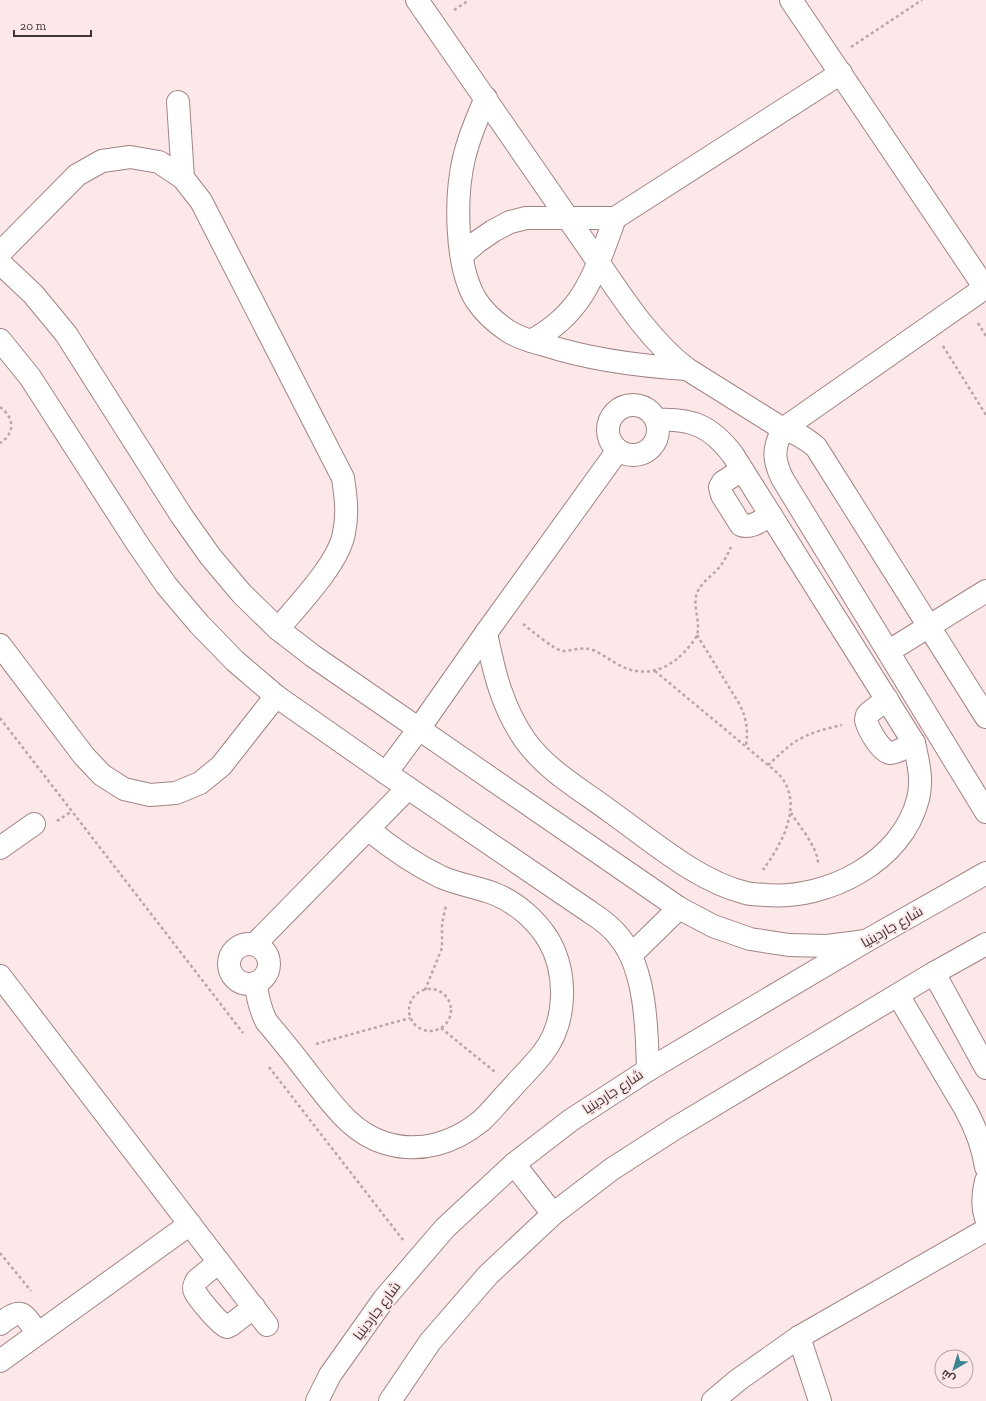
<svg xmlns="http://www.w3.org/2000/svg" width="986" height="1401" font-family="'Zilla Slab',Cairo,serif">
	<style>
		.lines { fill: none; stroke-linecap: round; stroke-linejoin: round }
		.minor-casing { stroke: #a28385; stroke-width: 24 }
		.path { stroke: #b8a6a7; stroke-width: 2.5; stroke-dasharray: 3 3; stroke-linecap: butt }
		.minor { stroke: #fff; stroke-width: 22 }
		.labels { text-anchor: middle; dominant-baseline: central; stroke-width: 4; stroke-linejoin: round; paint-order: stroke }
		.street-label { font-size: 14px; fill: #433637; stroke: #fde8e9 }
	</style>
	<rect width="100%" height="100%" fill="#fde8e9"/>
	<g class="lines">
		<defs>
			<g id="minor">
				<path d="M417 0C473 80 527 160 583 240 615 285 643 335 687 369L783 429C796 432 805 438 816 447L986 717"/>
				<path d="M791 0 985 288"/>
				<path d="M486 98C477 118 469 137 464 158 455 196 455 266 476 300 484 312 496 323 508 331 519 338 533 342 545 345 591 360 639 366 687 369"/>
				<path d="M178 102 183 178"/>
				<path d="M0 253 77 175 102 161 130 157 159 162 183 178 201 201 343 478C346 498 348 514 344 533 339 563 298 605 278 629"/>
				<path d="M462 255 477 242 493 231 510 222 526 218H615L841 73"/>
				<path d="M0 263 33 294 66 334 181 515 210 556 242 594 278 629 313 656 679 908 713 926 750 939 789 945 827 946 866 941"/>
				<path d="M986 287 783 429C773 448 773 459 782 478L986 812"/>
				<path d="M0 340 30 377 137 543 166 585 199 624 235 661 276 696 386 773 590 912C601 919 612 927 620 938 646 970 647 1031 648 1070"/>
				<path d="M531 341C585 312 595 272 615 218"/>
				<circle cx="633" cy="430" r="25"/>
				<path d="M742 470 723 482 720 487 722 495 741 525C751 529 762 520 771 515"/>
				<path d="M486 633C494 672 502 707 525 740 547 771 582 790 611 812 652 841 697 881 746 893 752 895 759 894 766 895 827 900 902 862 918 799 923 780 918 761 914 743L733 455C711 426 692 418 656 420"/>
				<path d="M0 645 84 756 102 775 124 789 150 795 176 793 200 783 221 766 276 696"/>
				<path d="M889 651 986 591"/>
				<path d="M887 699 869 713 867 715 866 720C868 729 881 752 890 753 897 753 907 746 914 743"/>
				<path d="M386 773 418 730 486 633 618 450"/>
				<path d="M0 848 34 824"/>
				<circle cx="249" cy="964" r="20"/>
				<path d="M255 944 408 788"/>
				<path d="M631 955 679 908"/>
				<path d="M934 973 986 1068"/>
				<path d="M0 976 267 1325"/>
				<path d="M256 983C257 997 260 1008 266 1021 281 1039 296 1057 310 1076 331 1102 351 1133 385 1143 420 1154 454 1143 481 1121 491 1112 500 1100 510 1090 520 1078 533 1066 543 1053 567 1022 568 973 548 939 536 920 517 903 495 894 478 887 459 885 441 877 414 864 391 848 368 829"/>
				<path d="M898 995 966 1110C976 1129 983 1146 986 1167"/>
				<path d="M514 1164 553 1214"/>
				<path d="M986 1181C983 1193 982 1206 986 1218"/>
				<path d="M219 1262 197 1280C195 1283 193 1288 195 1292 199 1299 220 1325 227 1327L231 1325 254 1307"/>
				<path d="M0 1324C23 1306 22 1313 38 1333"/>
				<path d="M799 1337 820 1401"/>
				<path d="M0 1361 190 1224"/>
				<path d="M317 1401 330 1375 384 1299 445 1228 514 1164 571 1120 648 1070 866 941 986 873"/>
				<path d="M390 1401 430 1342 488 1275 553 1214 612 1169 674 1129 934 973 986 944"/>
				<path d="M713 1401 738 1380 799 1337 986 1230"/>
			</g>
		</defs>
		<use href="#minor" class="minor-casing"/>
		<g class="path">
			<path d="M454 10 469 0"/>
			<path d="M851 47 922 0"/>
			<path d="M978 323 986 336"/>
			<path d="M943 346 986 415"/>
			<path d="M0 407C14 417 16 433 0 443"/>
			<path d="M523 624C531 630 554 650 563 651 573 651 582 646 593 650 602 654 610 660 619 665 639 676 660 673 678 658 683 654 694 642 697 635 701 622 692 606 697 593 701 583 710 577 717 570 723 563 727 556 731 547"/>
			<path d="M697 635 740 705C747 721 748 729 746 746"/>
			<path d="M655 671 768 765C773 769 778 773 782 778 803 807 781 845 763 870"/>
			<path d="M0 718 243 1033"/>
			<path d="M768 765C775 759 782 752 789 746 804 734 824 729 842 725"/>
			<path d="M791 813C800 827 819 849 818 865"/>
			<path d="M57 821 72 811"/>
			<circle cx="430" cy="1010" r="21"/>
			<path d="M425 990 442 948V924L446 905"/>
			<path d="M441 1028 495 1072"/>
			<path d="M316 1044 410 1018"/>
			<path d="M269 1067 403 1240"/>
			<path d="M0 1253 31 1291"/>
		</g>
		<use href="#minor" class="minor"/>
	</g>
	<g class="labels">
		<g class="street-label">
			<text transform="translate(892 927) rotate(-30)">شارع جاردينيا</text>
			<text transform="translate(613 1092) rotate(-33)">شارع جاردينيا</text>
			<text transform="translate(377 1311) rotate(-53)">شارع جاردينيا</text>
		</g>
	</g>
	<g transform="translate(954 1369) rotate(218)"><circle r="19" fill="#fde8e9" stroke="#b3a1a2"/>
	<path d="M0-3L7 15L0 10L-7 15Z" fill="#3e8490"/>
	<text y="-6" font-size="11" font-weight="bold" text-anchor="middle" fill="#433637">ش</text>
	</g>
	<path d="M14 30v6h77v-6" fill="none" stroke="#433637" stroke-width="2"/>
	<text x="20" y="30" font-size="12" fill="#433637" stroke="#fde8e9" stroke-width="3" paint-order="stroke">20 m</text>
</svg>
